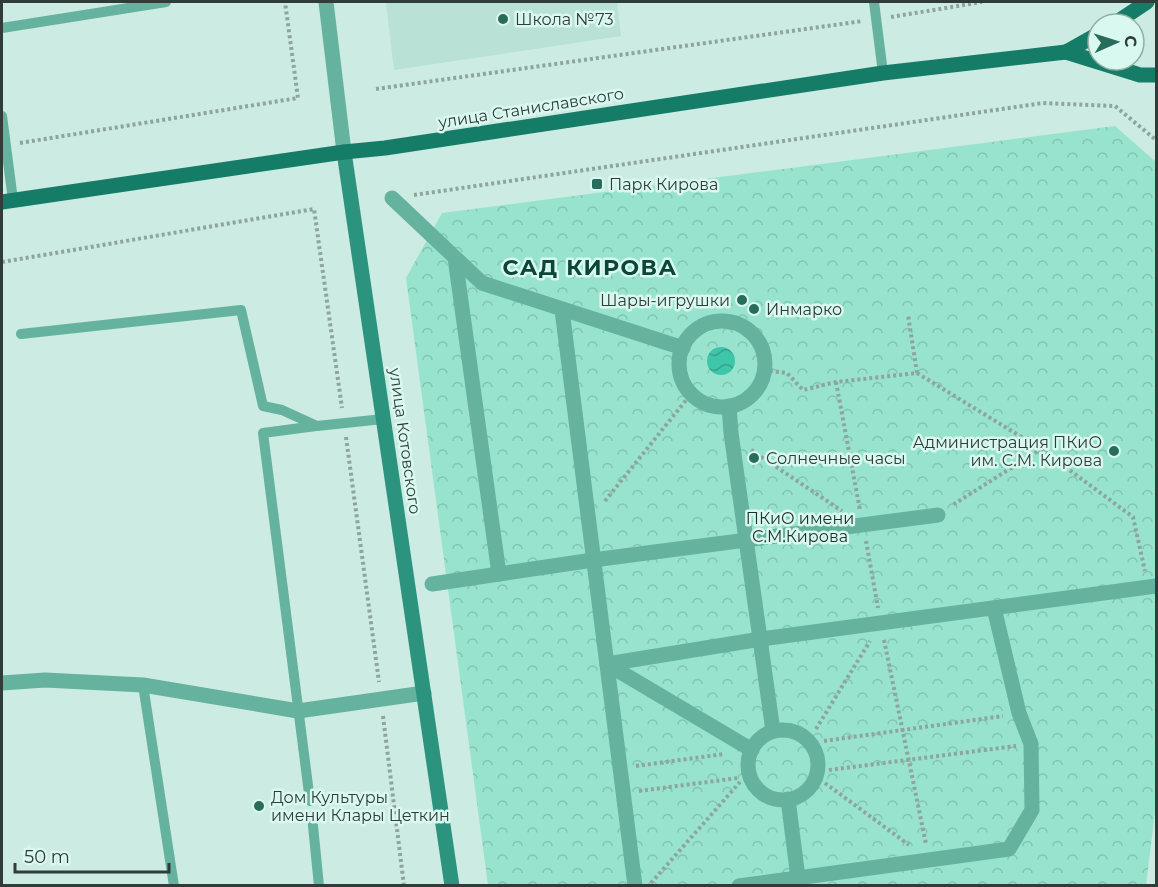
<svg xmlns="http://www.w3.org/2000/svg" width="1158" height="887" font-family="Montserrat,sans-serif">
	<style>
		.built { fill: #b9e1d5 }
		.park { fill: url(#park-crowns) }
		.water { fill: url(#water-waves) }
		.lines { fill: none; stroke-linecap: round; stroke-linejoin: round }
		.path { stroke: #8ea59e; stroke-width: 4; stroke-dasharray: 3 3; stroke-linecap: butt }
		.service { stroke: #65b29e; stroke-width: 10 }
		.pedestrian { stroke: #65b29e; stroke-width: 15 }
		.minor { stroke: #65b29e; stroke-width: 15 }
		.tertiary { stroke: #65b29e; stroke-width: 15 }
		.secondary { stroke: #2c947e; stroke-width: 15 }
		.primary { stroke: #157c67; stroke-width: 15 }
		.poi-dot { fill: #296c5c; stroke: #d9f8ef; stroke-width: 2 }
		.labels { text-anchor: middle; dominant-baseline: central; stroke-width: 5; stroke-linejoin: round; paint-order: stroke }
		.poi-label { font-size: 16px; fill: #303c38; stroke: #d9f8ef; text-anchor: start }
		.street-label { font-size: 16px; fill: #303c38; stroke: #d9f8ef }
		.park-label { font-size: 16px; fill: #1b312b; stroke: #d9f8ef }
		.district-label { font-size: 22px; font-weight: bold; letter-spacing: 1.5px; fill: #0c4539; stroke: #d9f8ef }
	</style>
	<defs>
		<pattern id="park-crowns" width="20" height="18" patternUnits="userSpaceOnUse" patternTransform="scale(1.5)"><rect width="20" height="18" fill="#97e3ce"/><path d="M2 6a3 3 0 1 1 6 0M12 15a3 3 0 1 1 6 0" fill="none" stroke="#82c4b2"/></pattern>
		<pattern id="water-waves" width="16" height="10" patternUnits="userSpaceOnUse" patternTransform="scale(1.5)"><rect width="16" height="10" fill="#3ec6a8"/><path d="M0 5q4-4 8 0t8 0" fill="none" stroke="#34a28a"/></pattern>
	</defs>
	<rect width="100%" height="100%" fill="#ccebe2"/>
	<path class="built" d="M386 2H617L621 36 394 70Z"/>
	<path class="park" d="M1115 126 1156 162V804L1146 885H488L406 278 442 213Z"/>
	<circle class="water" cx="721" cy="361" r="14"/>
	<g class="lines">
		<g class="path">
			<path d="M891 17 982 2"/>
			<path d="M376 89 863 21"/>
			<path d="M20 143 298 98 285 2"/>
			<path d="M414 195 1043 103 1115 106 1156 140"/>
			<path d="M2 262 314 209 342 408"/>
			<path d="M764 370 787 373 803 390 836 382 917 373 908 315"/>
			<path d="M917 373 1041 449 951 506"/>
			<path d="M836 382 860 510"/>
			<path d="M346 437 379 682"/>
			<path d="M1041 449 1133 517 1145 571"/>
			<path d="M751 450 842 511"/>
			<path d="M605 501 691 394"/>
			<path d="M866 541 878 608"/>
			<path d="M884 640 926 844"/>
			<path d="M383 716 404 886"/>
			<path d="M816 729 870 641"/>
			<path d="M824 741 1003 716"/>
			<path d="M636 766 724 754"/>
			<path d="M829 770 1016 746"/>
			<path d="M825 783 909 845"/>
			<path d="M639 791 738 778"/>
			<path d="M651 883 740 782"/>
		</g>
		<g class="service">
			<path d="M874 2 883 73"/>
			<path d="M2 28 166 2"/>
			<path d="M2 116 13 200"/>
			<path d="M21 334 241 310 263 406 282 410 317 426 383 419"/>
			<path d="M143 685 174 886"/>
			<path d="M310 801 263 433 316 426"/>
			<path d="M312 816 319 886"/>
		</g>
		<g class="pedestrian">
			<path d="M392 198 482 283 683 348"/>
			<path d="M455 258 499 574 593 560 938 515"/>
			<path d="M562 310 635 886"/>
			<circle cx="722" cy="364" r="43"/>
			<path d="M729 406 731 433 773 731"/>
			<path d="M432 584 499 574"/>
			<circle cx="783" cy="765" r="35"/>
			<path d="M752 750 607 664 761 639 1156 586"/>
			<path d="M788 799 799 886"/>
			<path d="M739 886 1009 849 1032 810 1031 744 1019 713 994 608"/>
		</g>
		<path class="minor" d="M2 683 45 680 143 685 298 711 424 693"/>
		<path class="tertiary" d="M326 2 344 152"/>
		<path class="secondary" d="M344 152 452 886"/>
		<g class="primary">
			<path d="M1114 24 1147 2"/>
			<path d="M1066 52 1098 34"/>
			<path d="M2 202 344 152 385 148 883 73 1066 52 1140 75H1156"/>
		</g>
	</g>
	<g class="poi-dot">
		<circle cx="503" cy="19" r="6"/>
		<rect x="591" y="178" width="12" height="12" rx="3"/>
		<circle cx="742" cy="300" r="6"/>
		<circle cx="754" cy="309" r="6"/>
		<circle cx="1114" cy="451" r="6"/>
		<circle cx="754" cy="458" r="6"/>
		<circle cx="259" cy="806" r="6"/>
	</g>
	<g class="labels">
		<g class="poi-label">
			<text x="515" y="19">Школа №73</text>
			<text x="609" y="184">Парк Кирова</text>
			<text x="730" y="300" text-anchor="end">Шары-игрушки</text>
			<text x="766" y="309">Инмарко</text>
			<text x="1102" y="442" text-anchor="end">Администрация ПКиО<tspan x="1102" dy="18">им. С.М. Кирова</tspan></text>
			<text x="766" y="458">Солнечные часы</text>
			<text x="271" y="797">Дом Культуры<tspan x="271" dy="18">имени Клары Цеткин</tspan></text>
		</g>
		<g class="street-label">
			<text transform="translate(531 108) rotate(-9)">улица Станиславского</text>
			<text transform="translate(405 441) rotate(82)">улица Котовского</text>
		</g>
		<g class="park-label">
			<text x="800" y="518">ПКиО имени<tspan x="800" dy="18">С.М.Кирова</tspan></text>
		</g>
		<g class="district-label">
			<text x="590" y="267">САД КИРОВА</text>
		</g>
	</g>
	<rect width="1158" height="887" fill="none" stroke="#303c38" stroke-width="6"/>
	<g transform="translate(1116 42) rotate(87)"><circle r="28" fill="#d9f8ef" stroke="#95ada6" stroke-width="1.5"/>
	<path d="M0-4.5L10 22L0 15L-10 22Z" fill="#296c5c"/>
	<text y="-9" font-size="16" font-weight="bold" text-anchor="middle" fill="#303c38">С</text>
	</g>
	<path d="M15 863v9h154v-9" fill="none" stroke="#303c38" stroke-width="3"/>
	<text x="24" y="863" font-size="18" fill="#303c38" stroke="#d9f8ef" stroke-width="4.5" paint-order="stroke">50 m</text>
</svg>
